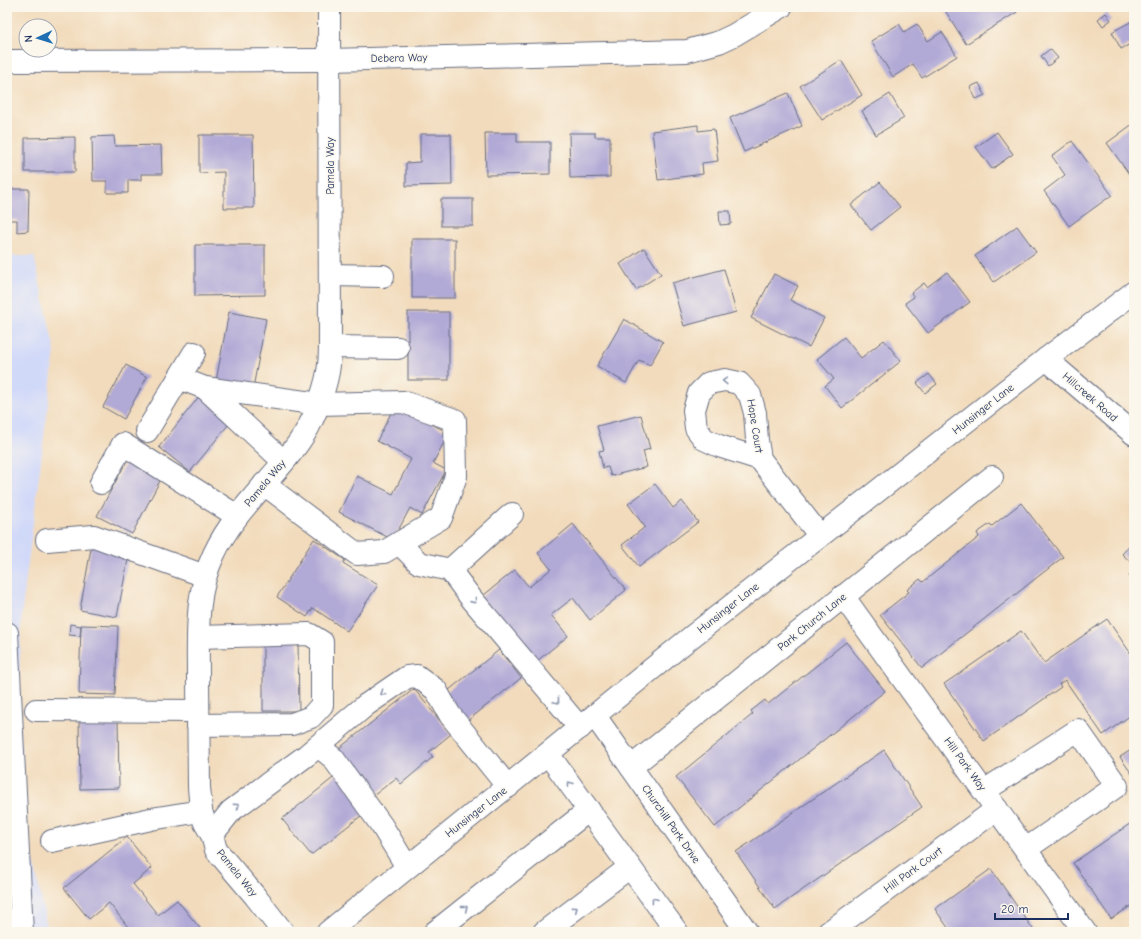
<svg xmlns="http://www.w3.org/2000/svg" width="1141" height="939" font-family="'Comic Neue',sans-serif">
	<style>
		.built { fill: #d1d9f9 }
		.building { fill: #b1a9d6 }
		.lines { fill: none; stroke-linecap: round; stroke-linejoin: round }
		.minor-casing { stroke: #666b7f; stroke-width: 24 }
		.minor { stroke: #fff; stroke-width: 22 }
		.oneway { stroke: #8d97ae }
		.labels { text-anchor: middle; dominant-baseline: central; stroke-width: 3; stroke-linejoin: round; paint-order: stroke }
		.street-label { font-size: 11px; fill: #1b2f5e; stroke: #fbf7ec }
	</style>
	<rect width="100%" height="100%" fill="#fbf7ec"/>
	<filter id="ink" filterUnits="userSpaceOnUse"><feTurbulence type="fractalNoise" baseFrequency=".025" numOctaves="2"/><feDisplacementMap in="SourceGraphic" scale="8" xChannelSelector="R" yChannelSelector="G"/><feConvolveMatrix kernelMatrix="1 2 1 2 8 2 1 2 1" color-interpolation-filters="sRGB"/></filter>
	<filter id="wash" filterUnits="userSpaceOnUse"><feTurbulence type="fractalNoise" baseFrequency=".012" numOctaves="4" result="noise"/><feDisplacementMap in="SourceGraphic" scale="16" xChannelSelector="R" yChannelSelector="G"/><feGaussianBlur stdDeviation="0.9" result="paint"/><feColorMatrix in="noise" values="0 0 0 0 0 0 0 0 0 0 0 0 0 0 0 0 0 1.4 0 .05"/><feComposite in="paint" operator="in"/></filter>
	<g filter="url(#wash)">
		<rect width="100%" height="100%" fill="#f2dbbc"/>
		<path class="built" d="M7 256H34L55 351 22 610 18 705 26 824 48 932H7Z"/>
		<g id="blocks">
			<g class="building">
				<path d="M943 7H1014L1017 12 966 44Z"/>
				<path d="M1106 13 1111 20 1103 26 1098 19Z"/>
				<path d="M1134 20V42L1121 49 1112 32Z"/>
				<path d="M899 24 904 32 917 24 928 41 942 32 957 56 922 78 913 64 893 77 871 41Z"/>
				<path d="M1050 49 1058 58 1048 66 1041 56Z"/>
				<path d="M841 60 862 95 822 120 800 86Z"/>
				<path d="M979 83 985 95 976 99 970 87Z"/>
				<path d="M788 93 802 126 744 152 730 118Z"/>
				<path d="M890 94 904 118 876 135 862 111Z"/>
				<path d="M1134 123V181L1107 143Z"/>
				<path d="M698 125V131L714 129 718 161 702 163 703 174 658 180 652 131Z"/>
				<path d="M997 132 1013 154 992 169 976 147Z"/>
				<path d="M485 133H517V142H550V174L486 175Z"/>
				<path d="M569 133H595V137H610V177L570 178Z"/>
				<path d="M420 134H451L452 185 406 186V163L420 162Z"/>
				<path d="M199 135H253L254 208H224V172L199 173Z"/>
				<path d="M114 136 115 146 161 145 162 174H141V180H128V193H107V181H93L92 137Z"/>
				<path d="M75 137V172H25V138Z"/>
				<path d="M1072 141 1112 195 1069 226 1044 191 1065 175 1052 156Z"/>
				<path d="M880 182 900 207 871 230 851 205Z"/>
				<path d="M7 189H29L28 231 17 232V220H7Z"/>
				<rect x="441" y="199" width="32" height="27"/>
				<path d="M719 211H730L731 224 720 225Z"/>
				<path d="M1017 226 1036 252 994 282 975 256Z"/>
				<rect x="412" y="239" width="43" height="59"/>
				<path d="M195 245H265V295L195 296Z"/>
				<path d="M644 248 661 274 636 290 620 264Z"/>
				<path d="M724 269 736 312 684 326 672 283Z"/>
				<path d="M947 272 970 302 928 333 905 303 914 297 911 293 924 283 927 287Z"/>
				<path d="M774 274 798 286 790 300 824 318 809 347 751 318Z"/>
				<path d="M229 312 266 319 253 388 216 381Z"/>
				<rect x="408" y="312" width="41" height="68"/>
				<path d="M624 319 663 342 650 365 639 360 626 383 597 366Z"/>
				<path d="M844 337 861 358 884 340 901 361 842 408 825 386 834 379 817 359Z"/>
				<path d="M126 365 147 377 124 419 103 407Z"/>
				<path d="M929 374 937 384 925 393 917 383Z"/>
				<path d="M201 394 233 419 190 472 159 447Z"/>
				<path d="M395 405 449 433 433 463 446 470 422 515 410 508 393 540 339 512 357 476 393 494 411 459 377 441Z"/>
				<path d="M641 415 650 449 643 451 647 467 611 476 608 467 603 468 599 451 604 450 597 426Z"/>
				<path d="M130 455 164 473 132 534 97 516Z"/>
				<path d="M655 484 673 508 682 501 698 522 639 567 622 545 645 527 628 504Z"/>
				<path d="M1021 503 1063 557 922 668 880 615 909 592 907 590 920 579 923 582 979 537 977 533 990 524 992 526Z"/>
				<path d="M573 524 626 590 590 620 573 598 551 615 568 636 532 665 479 599 515 570 529 587 551 569 538 553Z"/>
				<path d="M314 539 345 560 343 563 378 585 347 631 313 608 307 617 277 597Z"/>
				<path d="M1134 541V565L1122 554Z"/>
				<path d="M92 543 130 549 117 617 80 610Z"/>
				<path d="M1134 570V581L1129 576Z"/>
				<path d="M1107 619 1134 658V713L1103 735 1065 680 1059 684 1061 687 984 741 944 684 1021 631 1044 663Z"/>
				<path d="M70 624 81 626 80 636 69 635Z"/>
				<path d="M81 625 118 626 115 695 79 694Z"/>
				<path d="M263 641H298L299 711H263Z"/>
				<path d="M846 642 885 691 715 827 676 777 753 714 751 711 765 700 768 704Z"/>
				<path d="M499 650 521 678 466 722 444 694Z"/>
				<path d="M414 689 451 734 429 752 433 757 401 784 396 778 373 796 337 750Z"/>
				<path d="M118 719 119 788 80 789 79 720Z"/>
				<path d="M1134 748V777L1120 757Z"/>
				<path d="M884 750 922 807 775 909 736 852Z"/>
				<path d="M338 774 367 811 311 855 282 819Z"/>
				<path d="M1134 821V904L1111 919 1073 863Z"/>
				<path d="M127 837 152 868 133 884 158 915 177 900 203 932H132L109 903 89 919 64 888Z"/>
				<path d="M991 869 1035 932H951L935 909Z"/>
				<path d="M7 888H9L10 907H7Z"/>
			</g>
		</g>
	</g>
	<g filter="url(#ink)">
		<use href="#blocks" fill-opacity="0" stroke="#666b7f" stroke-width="1"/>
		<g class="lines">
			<defs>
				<g id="minor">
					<path d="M7 61 329 60 687 51 719 42 734 35 781 7"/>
					<path d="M330 275 383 276"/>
					<path d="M330 347 398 348"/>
					<path d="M1046 359 1134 434"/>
					<path d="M179 378 205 388 319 404 403 402 455 420 456 476 441 518 384 552 357 554 264 484"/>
					<path d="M205 388 283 461"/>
					<path d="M147 431 194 353"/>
					<path d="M760 459 719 446 704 439 696 428 694 410 699 393 709 383 725 380 739 383 750 395 755 413 757 440 760 459 820 536"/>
					<path d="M101 483 123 444 237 516"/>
					<path d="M47 540 94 536 205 576"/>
					<path d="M399 543 419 563 450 570 471 598 580 728"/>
					<path d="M450 570 512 514"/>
					<path d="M843 596 1085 932"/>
					<path d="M7 633 22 932"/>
					<path d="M198 637 309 634 322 642V705L311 717 292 724 198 725"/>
					<path d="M36 710 198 711"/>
					<path d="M595 716 747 932"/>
					<path d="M318 746 333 758 382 826 407 867"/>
					<path d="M548 754 677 932"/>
					<path d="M631 767 992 477"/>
					<path d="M984 791 1078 730 1117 786 1026 849"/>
					<path d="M212 835 231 811 307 755 366 705 407 677 417 676 436 690 450 715 508 787"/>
					<path d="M52 841 151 819 201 811"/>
					<path d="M283 932 255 896 216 850 212 835 205 823 201 811 199 787C199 751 198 715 198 678 198 636 195 593 214 554 236 506 282 473 308 428 317 411 327 384 329 365 330 357 330 349 330 341L329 7"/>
					<path d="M328 932 690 638 1046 359 1134 292"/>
					<path d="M435 932 589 810"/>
					<path d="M544 932 630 867"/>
					<path d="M829 932 997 809"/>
				</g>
			</defs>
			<use href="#minor" class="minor-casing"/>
			<use href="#minor" class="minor"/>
		</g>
		<defs><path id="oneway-chevron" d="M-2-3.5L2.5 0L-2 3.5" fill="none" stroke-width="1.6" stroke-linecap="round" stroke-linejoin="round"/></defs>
		<g class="oneway">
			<use href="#oneway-chevron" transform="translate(725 381) rotate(-179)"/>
			<use href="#oneway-chevron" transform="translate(474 601) rotate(51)"/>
			<use href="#oneway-chevron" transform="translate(383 693) rotate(146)"/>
			<use href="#oneway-chevron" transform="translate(557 701) rotate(50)"/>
			<use href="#oneway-chevron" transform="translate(570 784) rotate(-126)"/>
			<use href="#oneway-chevron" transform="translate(237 806) rotate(-36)"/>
			<use href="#oneway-chevron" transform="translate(654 900) rotate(-126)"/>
			<use href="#oneway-chevron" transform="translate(465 908) rotate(-38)"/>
			<use href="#oneway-chevron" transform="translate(575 909) rotate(-37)"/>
		</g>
	</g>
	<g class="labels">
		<g class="street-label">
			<text transform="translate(399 58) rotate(-1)">Debera Way</text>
			<text transform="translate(330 166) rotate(-90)">Pamela Way</text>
			<text transform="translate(1090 397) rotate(41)">Hillcreek Road</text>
			<text transform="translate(983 409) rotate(-38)">Hunsinger Lane</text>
			<text transform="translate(755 426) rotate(81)">Hope Court</text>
			<text transform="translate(265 483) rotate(-50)">Pamela Way</text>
			<text transform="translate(728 608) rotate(-38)">Hunsinger Lane</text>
			<text transform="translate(812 622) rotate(-39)">Park Church Lane</text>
			<text transform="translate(965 764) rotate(54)">Hill Park Way</text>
			<text transform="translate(476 812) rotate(-38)">Hunsinger Lane</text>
			<text transform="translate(671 824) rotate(55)">Churchill Park Drive</text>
			<text transform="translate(913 870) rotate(-36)">Hill Park Court</text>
			<text transform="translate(237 873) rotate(51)">Pamela Way</text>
		</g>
	</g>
	<rect width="1141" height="939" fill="none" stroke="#fbf7ec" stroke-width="24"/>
	<g transform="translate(38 38) rotate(266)"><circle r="19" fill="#fbf7ec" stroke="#a1a7b3"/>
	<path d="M0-3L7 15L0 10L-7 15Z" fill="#1f6fb2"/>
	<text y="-6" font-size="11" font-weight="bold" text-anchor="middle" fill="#1b2f5e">N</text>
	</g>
	<path d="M995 913v6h73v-6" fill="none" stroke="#1b2f5e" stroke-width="2"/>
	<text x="1001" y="913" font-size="12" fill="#1b2f5e" stroke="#fbf7ec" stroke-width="3" paint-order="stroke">20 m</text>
</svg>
